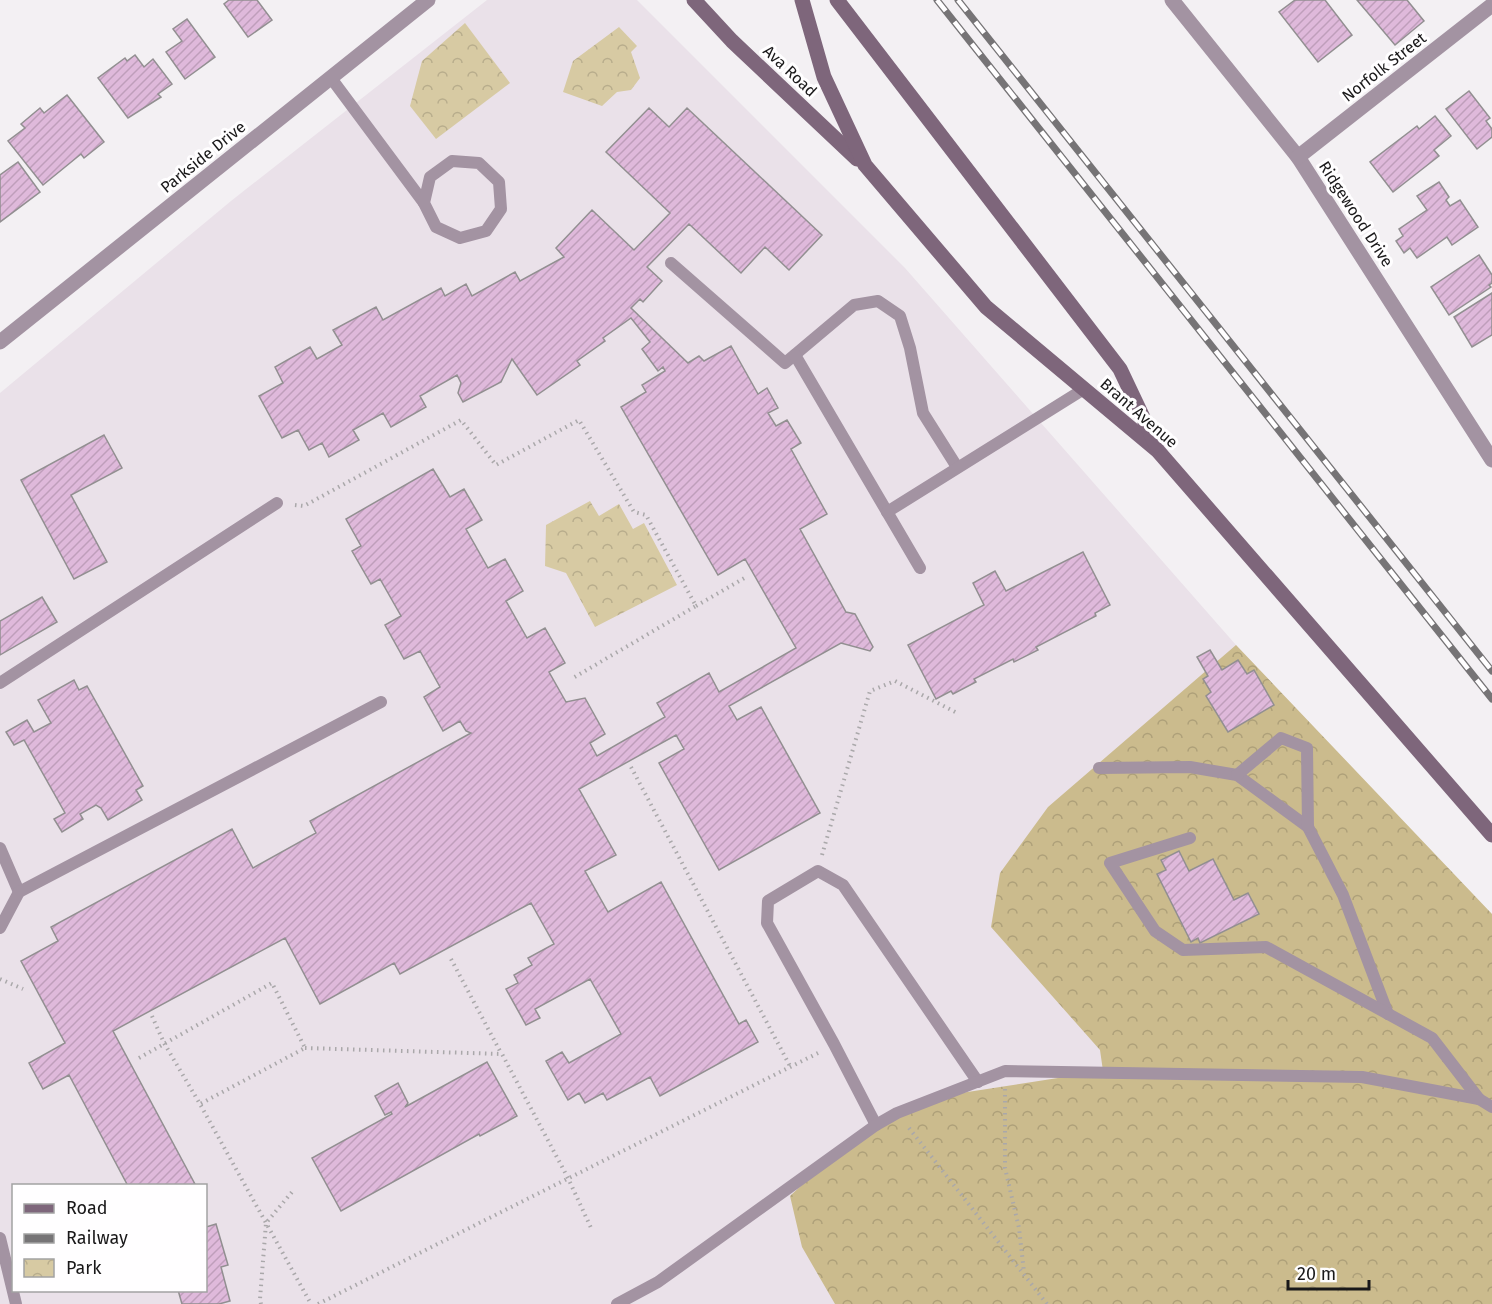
<svg xmlns="http://www.w3.org/2000/svg" width="1492" height="1304" font-family="'Fira Sans',sans-serif">
	<style>
		.built { fill: #eae1e9; fill-rule: evenodd }
		.forest { fill: url(#forest-crowns) }
		.park { fill: url(#park-crowns) }
		.building { fill: url(#building-hatch); stroke: #928f91; stroke-width: 1.5 }
		.lines { fill: none; stroke-linecap: round; stroke-linejoin: round }
		.path { stroke: #aaa8aa; stroke-width: 4; stroke-dasharray: 1.5 4.5; stroke-linecap: butt }
		.lane { stroke: #a393a2; stroke-width: 12 }
		.street { stroke: #a393a2; stroke-width: 15 }
		.secondary { stroke: #7e667b; stroke-width: 15 }
		.rail-casing { stroke: #767476; stroke-width: 7 }
		.rail { stroke: #fffeff; stroke-width: 4.5; stroke-dasharray: 14; stroke-linecap: butt }
		.labels { text-anchor: middle; dominant-baseline: central; stroke-width: 6; stroke-linejoin: round; paint-order: stroke }
		.street-label { font-size: 16px; fill: #191819; stroke: #fffeff }
	</style>
	<defs>
		<pattern id="forest-crowns" width="20" height="18" patternUnits="userSpaceOnUse" patternTransform="scale(1.5)"><rect width="20" height="18" fill="#cbbb8d"/><path d="M2 6a3 3 0 1 1 6 0M12 15a3 3 0 1 1 6 0" fill="none" stroke="#aea079"/></pattern>
		<pattern id="park-crowns" width="20" height="18" patternUnits="userSpaceOnUse" patternTransform="scale(1.5)"><rect width="20" height="18" fill="#d7caa3"/><path d="M2 6a3 3 0 1 1 6 0M12 15a3 3 0 1 1 6 0" fill="none" stroke="#b8ad8c"/></pattern>
		<pattern id="building-hatch" width="6" height="6" patternUnits="userSpaceOnUse" patternTransform="scale(1.5)"><rect width="6" height="6" fill="#dfb9db"/><path d="M-1 1l2-2M0 6l6-6M5 7l2-2" fill="none" stroke="#bf9ebb"/></pattern>
	</defs>
	<rect width="100%" height="100%" fill="#f3f0f3"/>
	<path class="built" d="M487 0H637L905 268 1236 645 1390 808 1492 926V1304H0V393L231 201ZM14 1186H206V1290H14Z"/>
	<path class="forest" d="M1236 645 1492 914V1304H835L802 1247 790 1196 852 1138 948 1095 1103 1071 1100 1050 991 927 1000 873 1048 807Z"/>
	<g class="park">
		<path d="M465 23 510 83 436 139 410 106 422 61Z"/>
		<path d="M619 27 637 46 631 52 640 78 631 90 617 92 602 106 563 92 573 61Z"/>
		<path d="M590 501 599 516 619 504 633 529 644 523 677 585 595 627 566 573 545 566 546 525Z"/>
	</g>
	<g class="building">
		<path d="M229 0H257L272 20 248 37 224 4Z"/>
		<path d="M1295 0H1325L1352 35 1318 62 1279 12Z"/>
		<path d="M1357 0H1407L1424 21 1395 45Z"/>
		<path d="M187 19 215 57 185 79 166 52 182 41 173 29Z"/>
		<path d="M135 55 144 67 153 59 172 84 158 94 161 97 128 118 98 78 125 58 127 61Z"/>
		<path d="M1469 91 1490 118 1486 121 1492 129V137L1477 149 1446 109Z"/>
		<path d="M67 95 104 142 84 158 81 154 43 185 8 141 25 128 21 124 40 108 44 113Z"/>
		<path d="M649 108 669 127 687 108 822 235 789 270 765 247 741 273 689 224 647 267 662 281 643 302 640 299 631 308 688 363 699 356 704 361 731 346 758 394 767 388 778 408 768 413 776 426 787 420 801 443 791 449 827 514 800 529 846 612 855 614 873 647 870 651 841 643 729 706 737 720 761 707 820 813 719 870 659 763 684 749 676 735 579 789 616 855 585 871 608 912 661 882 739 1024 746 1020 758 1042 660 1096 650 1077 607 1100 603 1093 585 1103 579 1093 568 1100 546 1061 562 1052 569 1063 621 1034 590 979 535 1009 540 1018 526 1025 506 989 518 983 514 975 532 965 528 958 554 944 531 903 400 974 394 963 320 1004 285 938 113 1031 196 1186H128L69 1075 43 1089 29 1063 65 1043 21 961 58 941 51 927 232 829 253 868 316 833 310 821 471 733 466 731 460 721 443 731 424 697 440 687 420 651 404 659 385 625 401 616 380 579 371 584 352 551 361 546 346 519 433 469 450 497 464 489 482 520 466 529 488 568 505 559 523 591 506 601 527 638 545 628 565 663 549 672 566 702 585 698 605 734 590 743 597 756 665 717 657 703 709 673 719 692 796 648 745 559 718 575 621 407 646 392 642 385 665 371 663 367 658 371 642 349 650 342 631 318 603 338 605 341 577 361 580 365 537 395 512 359 501 382 463 402 458 393 461 383 457 375 420 396 426 407 391 427 383 413 353 430 359 440 329 457 322 443 309 450 298 430 282 438 259 396 283 383 275 367 310 347 317 359 342 345 333 330 376 307 383 320 441 288 445 296 466 284 472 296 515 272 520 281 564 257 556 248 592 210 634 250 670 213 606 152Z"/>
		<path d="M1435 116 1451 136 1434 150 1439 156 1393 192 1370 162 1417 126 1419 129Z"/>
		<path d="M18 162 40 192 0 222V175Z"/>
		<path d="M1439 182 1449 197 1446 200 1450 206 1460 200 1478 227 1452 245 1447 237 1417 258 1410 248 1404 253 1396 241 1403 236 1399 229 1427 210 1417 196Z"/>
		<path d="M1479 255 1492 275V283L1489 285 1491 287 1449 315 1431 287Z"/>
		<path d="M1492 293V335L1472 347 1454 317Z"/>
		<path d="M104 435 122 468 71 495 107 562 74 579 21 480Z"/>
		<path d="M1083 552 1110 605 1095 613 1096 616 1036 647 1038 650 1014 662 1013 659 974 679 976 682 953 694 951 691 936 699 908 645 984 605 973 583 995 571 1006 591Z"/>
		<path d="M42 597 57 622 0 655V621Z"/>
		<path d="M1210 650 1222 670 1238 660 1247 674 1254 670 1274 705 1228 732 1206 696 1211 692 1203 679 1208 676 1197 657Z"/>
		<path d="M74 680 79 690 87 686 143 786 136 790 142 800 108 820 101 808 96 805 80 814 83 819 62 832 54 819 65 813 24 740 14 745 6 732 27 720 34 732 51 723 38 700Z"/>
		<path d="M1179 851 1189 871 1213 859 1234 900 1248 893 1259 914 1200 943 1198 938 1191 942 1157 874 1166 870 1161 860Z"/>
		<path d="M487 1062 517 1116 480 1136 479 1134 341 1211 312 1158 392 1114 391 1112 385 1115 375 1096 398 1083 408 1103 405 1107Z"/>
		<path d="M216 1224 228 1265 221 1267 230 1301 219 1304H182L178 1290H206V1227Z"/>
	</g>
	<g class="lines">
		<g class="path">
			<path d="M295 505 304 506 461 420 496 465 579 420 634 512 646 515 696 606 573 678"/>
			<path d="M696 606 746 577"/>
			<path d="M631 767 790 1066"/>
			<path d="M822 855 870 691 895 681 959 714"/>
			<path d="M451 959 501 1053"/>
			<path d="M0 979 23 989"/>
			<path d="M152 1016 164 1043 200 1104 311 1304"/>
			<path d="M305 1048 502 1054 568 1178 592 1230"/>
			<path d="M139 1058 272 983 305 1048 200 1104"/>
			<path d="M1005 1089V1168L1019 1228 1024 1272"/>
			<path d="M909 1128 1047 1304"/>
			<path d="M261 1304 260 1299 266 1223 292 1192"/>
			<path d="M318 1304 818 1053"/>
		</g>
		<g class="lane">
			<path d="M331 78 424 203"/>
			<path d="M452 161 479 163 499 182 501 209 486 231 460 238 436 227 424 203 430 177Z"/>
			<path d="M671 263 785 363 854 305 878 301 900 316 910 348 923 413 957 467"/>
			<path d="M795 355 920 568"/>
			<path d="M887 512 1084 389"/>
			<path d="M0 683 277 503"/>
			<path d="M1099 768 1190 767 1237 775 1308 827 1343 895 1388 1014"/>
			<path d="M1237 775 1281 738 1307 748 1308 827"/>
			<path d="M1190 838 1110 863 1155 931 1183 950 1266 947 1432 1038 1479 1099"/>
			<path d="M0 848 19 892"/>
			<path d="M0 928 19 892 381 702"/>
			<path d="M876 1125 834 1044 767 923 768 901 818 871 843 885 978 1082"/>
			<path d="M0 1238 16 1304"/>
			<path d="M617 1304 658 1282 876 1125 897 1113 1005 1071 1362 1077 1479 1099 1492 1107"/>
		</g>
		<g class="street">
			<path d="M1172 0 1298 157 1492 460"/>
			<path d="M1298 157 1492 5"/>
			<path d="M0 342 428 0"/>
		</g>
		<g class="secondary">
			<path d="M694 0 732 41 857 159"/>
			<path d="M802 0 824 77 865 165 986 307 1158 451 1492 835"/>
			<path d="M837 0 1120 369 1156 445"/>
		</g>
		<defs>
			<g id="rail">
				<path d="M937 0 1492 699"/>
				<path d="M958 0 1492 671"/>
			</g>
		</defs>
		<use href="#rail" class="rail-casing"/>
		<use href="#rail" class="rail"/>
	</g>
	<g class="labels">
		<g class="street-label">
			<text transform="translate(1384 67) rotate(-38)">Norfolk Street</text>
			<text transform="translate(790 71) rotate(43)">Ava Road</text>
			<text transform="translate(203 157) rotate(-39)">Parkside Drive</text>
			<text transform="translate(1356 214) rotate(57)">Ridgewood Drive</text>
			<text transform="translate(1139 413) rotate(41)">Brant Avenue</text>
		</g>
	</g>
	<rect x="12" y="1184" width="195" height="108" fill="#fffeff" stroke="#a3a2a3" stroke-width="1.5"/>
	<rect x="24" y="1204" width="30" height="9" fill="#7e667b" stroke="#a3a2a3" stroke-width="1.5"/>
	<text x="66" y="1214" font-size="18" fill="#191819">Road</text>
	<rect x="24" y="1234" width="30" height="9" fill="#767476" stroke="#a3a2a3" stroke-width="1.5"/>
	<text x="66" y="1244" font-size="18" fill="#191819">Railway</text>
	<rect x="24" y="1259" width="30" height="18" fill="url(#park-crowns)" stroke="#a3a2a3" stroke-width="1.5"/>
	<text x="66" y="1274" font-size="18" fill="#191819">Park</text>
	<path d="M1288 1280v9h81v-9" fill="none" stroke="#191819" stroke-width="3"/>
	<text x="1297" y="1280" font-size="18" fill="#191819" stroke="#fffeff" stroke-width="4.5" paint-order="stroke">20 m</text>
</svg>
